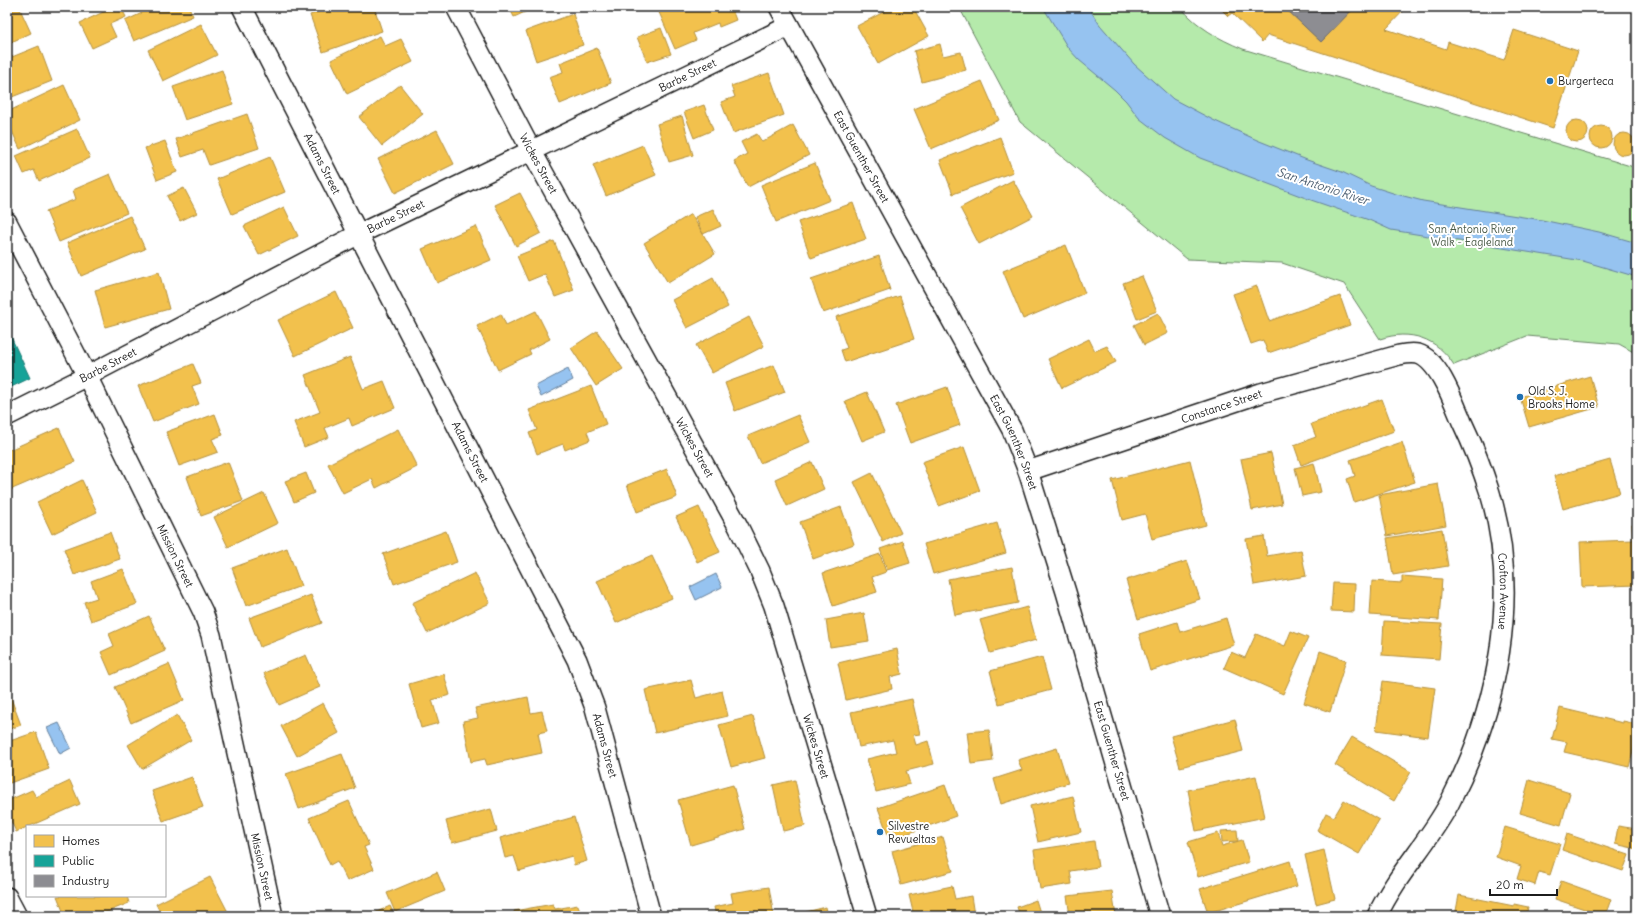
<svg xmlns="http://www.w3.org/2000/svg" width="1644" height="923" font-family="Delius,sans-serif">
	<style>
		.green { fill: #b5eaab; stroke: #688364 }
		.water { fill: #96c3f0; stroke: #65809b }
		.homes { fill: #f2c14e; stroke: #b2903f }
		.public { fill: #17a398; stroke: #187a73 }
		.industry { fill: #8d8d92; stroke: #6b6b6f }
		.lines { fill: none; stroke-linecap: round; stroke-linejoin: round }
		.street-casing { stroke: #1c1c1c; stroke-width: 22 }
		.street { stroke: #fff; stroke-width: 19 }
		.poi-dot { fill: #1f6fb2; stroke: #fff; stroke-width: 1.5 }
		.labels { text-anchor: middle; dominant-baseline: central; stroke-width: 4; stroke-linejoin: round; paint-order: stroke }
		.street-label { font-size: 11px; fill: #1c1c1c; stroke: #fff }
		.poi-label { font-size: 11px; fill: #1c1c1c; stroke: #fff; text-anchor: start }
		.park-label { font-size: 11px; fill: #4a5a47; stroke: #fff }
		.water-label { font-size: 12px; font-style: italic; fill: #4d5f71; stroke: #fff }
	</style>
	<rect width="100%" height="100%" fill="#fff"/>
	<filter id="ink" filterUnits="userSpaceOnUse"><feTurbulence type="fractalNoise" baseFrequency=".025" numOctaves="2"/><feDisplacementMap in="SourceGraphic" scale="8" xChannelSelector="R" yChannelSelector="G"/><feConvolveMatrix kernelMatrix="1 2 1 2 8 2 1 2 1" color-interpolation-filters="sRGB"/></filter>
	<g filter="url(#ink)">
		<path class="green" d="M959 7H1180C1199 28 1217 38 1243 49L1637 168V354L1619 344 1527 336 1454 365C1437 338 1410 329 1380 339L1344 284 1282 263 1187 259 1020 122Z"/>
		<g class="water">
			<path d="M1043 7H1088L1100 25 1134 64 1173 99 1213 120 1257 140 1307 160 1342 172 1371 186 1396 194 1423 201 1542 220 1599 232 1637 243V277L1583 261 1391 230 1369 220 1311 200 1200 158 1165 138 1139 118 1126 101 1115 90 1079 60 1068 48Z"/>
			<path d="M568 369 573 380 541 397 536 386Z"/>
			<path d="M716 574 722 587 696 600 690 587Z"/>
			<path d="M59 723 71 748 60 754 47 728Z"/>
		</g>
		<g class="homes">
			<path d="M7 7H19L31 33 7 44Z"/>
			<path d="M114 7H121L126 17 110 24 116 37 92 48 80 23Z"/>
			<path d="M139 7H189L193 16 134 41 125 21 142 13Z"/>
			<path d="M332 7H374L382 31 323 52 310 15Z"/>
			<path d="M509 7H536L514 17Z"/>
			<path d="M666 7H731L736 20 719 27 718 23 693 33 696 40 675 49 658 10Z"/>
			<path d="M893 7H913L929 36 878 64 857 26Z"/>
			<path d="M1219 7H1284L1321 42 1355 7H1407L1386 29 1446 49 1448 42 1504 60 1514 30 1578 51 1553 128 1268 35 1262 42 1232 13 1228 16Z"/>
			<path d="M573 14 583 45 536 61 526 31Z"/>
			<path d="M201 24 217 55 163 81 148 50Z"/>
			<path d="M661 28 671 54 647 62 637 37Z"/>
			<path d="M380 36 385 46 401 39 413 62 347 94 331 60Z"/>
			<path d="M940 44 943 56 961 52 966 70 922 82 914 51Z"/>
			<path d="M39 46 52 81 7 99V59Z"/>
			<path d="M597 48 611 83 560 104 549 77 563 72 560 63Z"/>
			<path d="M222 70 233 104 185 120 173 87Z"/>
			<path d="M769 73 784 115 733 133 721 102 735 97 731 86Z"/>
			<path d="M982 81 999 120 931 149 914 109Z"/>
			<path d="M64 85 80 120 20 149 7 120V112Z"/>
			<path d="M400 85 423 114 382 146 359 117Z"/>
			<path d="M704 105 713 130 694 138 684 112Z"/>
			<path d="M247 114 259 148 209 165 203 150 182 157 176 139Z"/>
			<path d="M682 116 693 155 669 162 657 124Z"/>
			<circle cx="1577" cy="131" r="11"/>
			<path d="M793 125 809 155 748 187 734 161 747 154 741 142 757 134 762 142Z"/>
			<circle cx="1601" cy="137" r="11"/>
			<path d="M77 129 90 158 39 181 34 170 24 174 16 156Z"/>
			<path d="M437 130 454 164 395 193 378 159Z"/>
			<circle cx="1624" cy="144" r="11"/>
			<path d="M1000 137 1013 172 953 194 940 160Z"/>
			<path d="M165 141 177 172 157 180 145 148Z"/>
			<path d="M643 145 656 175 606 196 593 165Z"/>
			<path d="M270 157 285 192 232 214 217 179Z"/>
			<path d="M815 163 830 200 776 222 761 185Z"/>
			<path d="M110 174 127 213 59 242 46 211 76 199 73 190Z"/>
			<path d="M1013 180 1033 216 979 244 960 208Z"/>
			<path d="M184 188 197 213 180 221 167 196Z"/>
			<path d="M520 193 541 233 516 246 495 205Z"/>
			<path d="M853 203 866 239 811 258 798 222Z"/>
			<path d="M284 207 298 236 259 255 244 226Z"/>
			<path d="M713 209 721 226 703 234 695 217Z"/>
			<path d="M691 214 715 254 668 283 644 243Z"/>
			<path d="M130 216 145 249 81 276 67 243Z"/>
			<path d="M476 226 491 260 437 283 422 249Z"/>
			<path d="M554 241 574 290 555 297 545 274 528 281 517 256Z"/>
			<path d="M1066 245 1085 293 1023 319 1003 271Z"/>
			<path d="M879 256 890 290 823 313 811 279Z"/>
			<path d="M159 272 169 309 105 327 95 290Z"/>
			<path d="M1142 276 1157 311 1137 319 1123 283Z"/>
			<path d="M713 278 728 307 687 328 672 300Z"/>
			<path d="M1257 286 1269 321 1340 296 1350 325 1268 353 1263 340 1251 344 1233 294Z"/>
			<path d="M336 292 353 328 295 356 278 320Z"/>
			<path d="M900 296 914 339 845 362 841 350 847 348 836 317Z"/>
			<path d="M536 311 550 339 529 350 531 354 498 370 477 326 501 314 506 325Z"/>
			<path d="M1158 313 1168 333 1144 345 1134 325Z"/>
			<path d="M749 317 764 346 712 373 696 345Z"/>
			<path d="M597 331 623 369 596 386 571 348Z"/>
			<path d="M1089 339 1095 351 1107 346 1116 362 1062 388 1048 359Z"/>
			<path d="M350 357 363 389 384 381 395 408 352 426 349 418 325 428 329 437 304 447 294 422 320 412 305 375Z"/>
			<path d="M193 364 201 383 192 386 199 404 153 422 138 386Z"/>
			<path d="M774 365 785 392 735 411 725 383Z"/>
			<path d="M1590 376 1599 407 1529 427 1520 397Z"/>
			<path d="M591 386 606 424 587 432 590 440 565 450 563 444 537 454 529 433 537 430 529 410Z"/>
			<path d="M947 387 960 425 910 443 896 405Z"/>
			<path d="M867 392 884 432 862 441 845 401Z"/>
			<path d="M1382 399 1394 431 1301 465 1294 445 1316 437 1311 424Z"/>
			<path d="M215 414 223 435 212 439 218 452 179 466 166 432Z"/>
			<path d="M798 415 810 442 760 463 748 436Z"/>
			<path d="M59 428 75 462 10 490 7 483V451Z"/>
			<path d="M398 429 417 467 376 488 372 479 343 493 328 464Z"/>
			<path d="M1402 442 1415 482 1354 502 1347 479 1355 476 1350 460Z"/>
			<path d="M964 447 980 491 939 506 922 462Z"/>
			<path d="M1271 453 1282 504 1252 510 1241 459Z"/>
			<path d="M1190 460 1206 525 1152 539 1145 514 1122 520 1112 480Z"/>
			<path d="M1610 460 1620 493 1563 509 1554 476Z"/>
			<path d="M228 462 243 501 201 516 187 477Z"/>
			<path d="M812 462 824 489 787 506 775 479Z"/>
			<path d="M1314 463 1321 492 1302 496 1295 468Z"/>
			<path d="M667 469 677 497 637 512 627 485Z"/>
			<path d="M306 473 314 493 294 502 285 481Z"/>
			<path d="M872 473 901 533 883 542 854 482Z"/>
			<path d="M82 480 97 512 52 534 37 502Z"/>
			<path d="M1438 484 1446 525 1387 536 1379 495Z"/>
			<path d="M264 493 278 523 228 547 214 517Z"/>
			<path d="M699 507 720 552 697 562 676 517Z"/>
			<path d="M841 507 854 544 813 559 800 522Z"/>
			<path d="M997 523 1006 553 933 574 924 544Z"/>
			<path d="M1632 524H1637V585L1582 587 1580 542 1633 540Z"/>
			<path d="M1442 529 1448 566 1393 575 1387 538Z"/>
			<path d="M446 531 457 562 394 584 383 554Z"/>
			<path d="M110 532 120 559 74 575 64 549Z"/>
			<path d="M1264 536 1267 556 1301 550 1306 576 1254 585 1246 539Z"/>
			<path d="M903 541 910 563 887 570 880 549Z"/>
			<path d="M287 548 301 586 246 606 232 568Z"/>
			<path d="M880 554 886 572 872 577 877 592 833 606 823 573Z"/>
			<path d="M652 556 672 598 616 623 597 581Z"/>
			<path d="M1187 561 1200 599 1138 619 1126 580Z"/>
			<path d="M1012 567 1018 603 955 615 948 579Z"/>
			<path d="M123 569 137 604 91 621 84 602 97 598 91 581Z"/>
			<path d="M475 573 490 603 427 633 412 603Z"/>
			<path d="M1402 576 1442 579 1439 620 1370 615 1372 581 1402 583Z"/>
			<path d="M1333 583 1355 584 1354 612 1331 611Z"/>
			<path d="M311 595 322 623 260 647 249 618Z"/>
			<path d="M1027 607 1036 640 990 653 980 620Z"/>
			<path d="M864 613 869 641 830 647 826 620Z"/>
			<path d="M149 616 165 651 111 675 101 652 114 646 109 634Z"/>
			<path d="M1226 618 1234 645 1150 671 1139 634 1177 622 1180 632Z"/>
			<path d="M1384 621 1442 624 1439 659 1382 655Z"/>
			<path d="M1291 631 1308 638 1283 694 1224 668 1231 652 1245 658 1256 634 1285 646Z"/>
			<path d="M897 649 902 674 890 677 892 689 846 700 838 663Z"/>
			<path d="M1320 651 1346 660 1330 712 1304 703Z"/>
			<path d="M306 655 320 687 279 705 264 673Z"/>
			<path d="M1042 657 1051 690 999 704 990 671Z"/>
			<path d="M169 664 184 700 131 723 115 687Z"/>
			<path d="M444 674 450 695 432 700 439 723 421 728 409 684Z"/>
			<path d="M691 680 696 698 722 691 728 716 655 733 645 690Z"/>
			<path d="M1383 681 1435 688 1428 737 1376 730Z"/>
			<path d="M9 693 21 725 7 730V694Z"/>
			<path d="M528 697 531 713 542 711 547 731 538 733 542 753 487 765 485 759 471 762 463 721 478 718 475 708Z"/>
			<path d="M912 699 920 734 913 735 916 745 928 741 934 764 906 771 910 784 876 792 867 759 896 752 893 740 859 747 851 712Z"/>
			<path d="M323 703 339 733 297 756 281 726Z"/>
			<path d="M1560 708 1623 723V721L1637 724V736L1629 767 1564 752 1567 742 1552 739Z"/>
			<path d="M177 715 191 740 142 769 128 745Z"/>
			<path d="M753 716 765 758 731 767 719 725Z"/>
			<path d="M1235 719 1243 751 1180 767 1171 736Z"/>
			<path d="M989 730 993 761 971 764 967 732Z"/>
			<path d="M36 732 49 769 7 784V742Z"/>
			<path d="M1352 737 1411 772 1394 801 1335 765Z"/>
			<path d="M1057 748 1068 783 1001 804 994 779 1022 770 1018 760Z"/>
			<path d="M342 754 355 788 299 809 286 774Z"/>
			<path d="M1256 776 1265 817 1196 831 1188 790Z"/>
			<path d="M192 777 203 807 163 821 152 791Z"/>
			<path d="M795 780 805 826 783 831 773 785Z"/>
			<path d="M1529 780 1570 793 1561 825 1520 813Z"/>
			<path d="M70 781 80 804 30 826H27V827L16 832 7 812V801L32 790 36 797Z"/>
			<path d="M733 785 745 829 691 845 678 800Z"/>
			<path d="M945 785 956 816 890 840 878 808Z"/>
			<path d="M1073 796 1081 832 1038 842 1030 806Z"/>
			<path d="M1344 800 1379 820 1359 854 1317 830 1326 813 1334 817Z"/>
			<path d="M349 801 369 845 364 847 374 869 347 881 337 861 330 865 309 818Z"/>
			<path d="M491 809 497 831 452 843 446 821Z"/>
			<path d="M574 817 587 861 574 865 572 856 519 871 514 856 505 858 500 838Z"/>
			<path d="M1618 826 1637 829V849L1615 844Z"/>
			<path d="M1505 827 1560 844 1550 875 1539 872 1535 885 1517 879 1521 866 1496 857Z"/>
			<path d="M1237 830 1238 841 1222 842 1221 831Z"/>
			<path d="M1218 833 1222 846 1242 840 1249 862 1198 877 1188 842Z"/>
			<path d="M1567 834 1629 855 1623 871 1562 850Z"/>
			<path d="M943 837 953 871 901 885 892 851Z"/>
			<path d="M1094 841 1098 867 1070 871 1072 884 1040 889 1034 850Z"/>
			<path d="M1324 850 1335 899 1316 904 1305 855Z"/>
			<path d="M1290 861 1297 886 1208 913 1200 889Z"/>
			<path d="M437 872 445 891 395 912 387 893Z"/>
			<path d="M210 877 228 912 221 916H162L156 904Z"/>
			<path d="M1561 881 1611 899 1605 916 1555 899Z"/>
			<path d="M952 886 955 899 971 896 974 915 914 916 909 895Z"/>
			<path d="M769 887 774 916H716L714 907 733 903 731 893Z"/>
			<path d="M1112 891 1116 916H1070L1067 896Z"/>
			<path d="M1459 895 1514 906V904L1528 907 1526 916H1455Z"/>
			<path d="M57 896H127L129 903 97 916H65Z"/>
			<path d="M1036 900 1041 916H1020L1017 907Z"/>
			<path d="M553 904 555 909 578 905 581 916H515L514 911Z"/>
			<path d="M390 906 395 916H368Z"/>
			<path d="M826 907 828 916H807L806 912Z"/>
		</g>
		<path class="public" d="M11 337 30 378 7 389V339Z"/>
		<path class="industry" d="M1284 7H1355L1321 42Z"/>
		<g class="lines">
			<defs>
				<g id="street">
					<path id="s1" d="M242 7 577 660 595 708 651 916"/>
					<path id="s2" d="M456 7 531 150 738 526 760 571 774 606 867 916"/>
					<path id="s3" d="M779 7 1012 430 1028 471 1066 592 1160 916"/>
					<path id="s4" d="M7 222 87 376 203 612 211 635 273 916"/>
					<path id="s5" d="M7 416 87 376 359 234 789 26"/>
					<path id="s6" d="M1028 471 1261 393 1399 355C1404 354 1413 353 1418 354 1439 360 1454 403 1462 422 1473 445 1482 468 1490 493 1521 596 1498 710 1449 804 1428 843 1396 875 1377 916"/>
					<path d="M7 897 17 916"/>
				</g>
			</defs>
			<use href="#street" class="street-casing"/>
			<use href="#street" class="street"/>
		</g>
	</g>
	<g class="poi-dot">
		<circle cx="1550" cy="81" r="4"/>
		<circle cx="1520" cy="397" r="4"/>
		<circle cx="880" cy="832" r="4"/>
	</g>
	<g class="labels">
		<g class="street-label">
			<text stroke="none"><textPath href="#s5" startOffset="761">Barbe Street</textPath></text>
			<text stroke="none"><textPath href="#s3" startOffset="171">East Guenther Street</textPath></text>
			<text stroke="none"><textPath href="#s1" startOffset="176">Adams Street</textPath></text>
			<text stroke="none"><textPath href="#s2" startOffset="177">Wickes Street</textPath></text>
			<text stroke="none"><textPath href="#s5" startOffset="437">Barbe Street</textPath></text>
			<text stroke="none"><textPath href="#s5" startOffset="113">Barbe Street</textPath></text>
			<text stroke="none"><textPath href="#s6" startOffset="204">Constance Street</textPath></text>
			<text stroke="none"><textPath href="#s3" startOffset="495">East Guenther Street</textPath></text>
			<text stroke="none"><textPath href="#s2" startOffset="501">Wickes Street</textPath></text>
			<text stroke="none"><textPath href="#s1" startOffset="500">Adams Street</textPath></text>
			<text stroke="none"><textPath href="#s4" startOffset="374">Mission Street</textPath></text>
			<text stroke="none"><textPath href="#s6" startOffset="667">Crofton Avenue</textPath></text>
			<text stroke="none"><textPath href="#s1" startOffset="824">Adams Street</textPath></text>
			<text stroke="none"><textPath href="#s2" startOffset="825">Wickes Street</textPath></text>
			<text stroke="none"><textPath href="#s3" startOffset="819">East Guenther Street</textPath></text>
			<text stroke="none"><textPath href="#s4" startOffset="698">Mission Street</textPath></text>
		</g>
		<g class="poi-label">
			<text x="1558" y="81">Burgerteca</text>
			<text x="1528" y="391">Old S. J.<tspan x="1528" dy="13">Brooks Home</tspan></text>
			<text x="888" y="826">Silvestre<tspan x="888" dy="13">Revueltas</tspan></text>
		</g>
		<g class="park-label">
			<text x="1472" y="229">San Antonio River<tspan x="1472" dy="13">Walk - Eagleland</tspan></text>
		</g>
		<g class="water-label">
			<text transform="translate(1323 186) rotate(18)">San Antonio River</text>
		</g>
	</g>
	<rect width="1644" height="923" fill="none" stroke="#fff" stroke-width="24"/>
	<rect x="12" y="12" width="1620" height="899" fill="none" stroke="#1c1c1c" stroke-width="1.5" filter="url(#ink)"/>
	<rect x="26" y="825" width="140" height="72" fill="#ffffff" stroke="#a4a4a4"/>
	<rect x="34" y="835" width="20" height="12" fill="#f2c14e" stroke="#a4a4a4"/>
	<text x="62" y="845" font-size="12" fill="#1c1c1c">Homes</text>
	<rect x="34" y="855" width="20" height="12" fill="#17a398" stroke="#a4a4a4"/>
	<text x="62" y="865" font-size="12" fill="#1c1c1c">Public</text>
	<rect x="34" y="875" width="20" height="12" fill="#8d8d92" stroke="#a4a4a4"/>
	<text x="62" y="885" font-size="12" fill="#1c1c1c">Industry</text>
	<path d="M1490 889v6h67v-6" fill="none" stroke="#1c1c1c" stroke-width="2"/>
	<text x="1496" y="889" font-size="12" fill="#1c1c1c" stroke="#ffffff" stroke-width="3" paint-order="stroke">20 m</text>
</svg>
